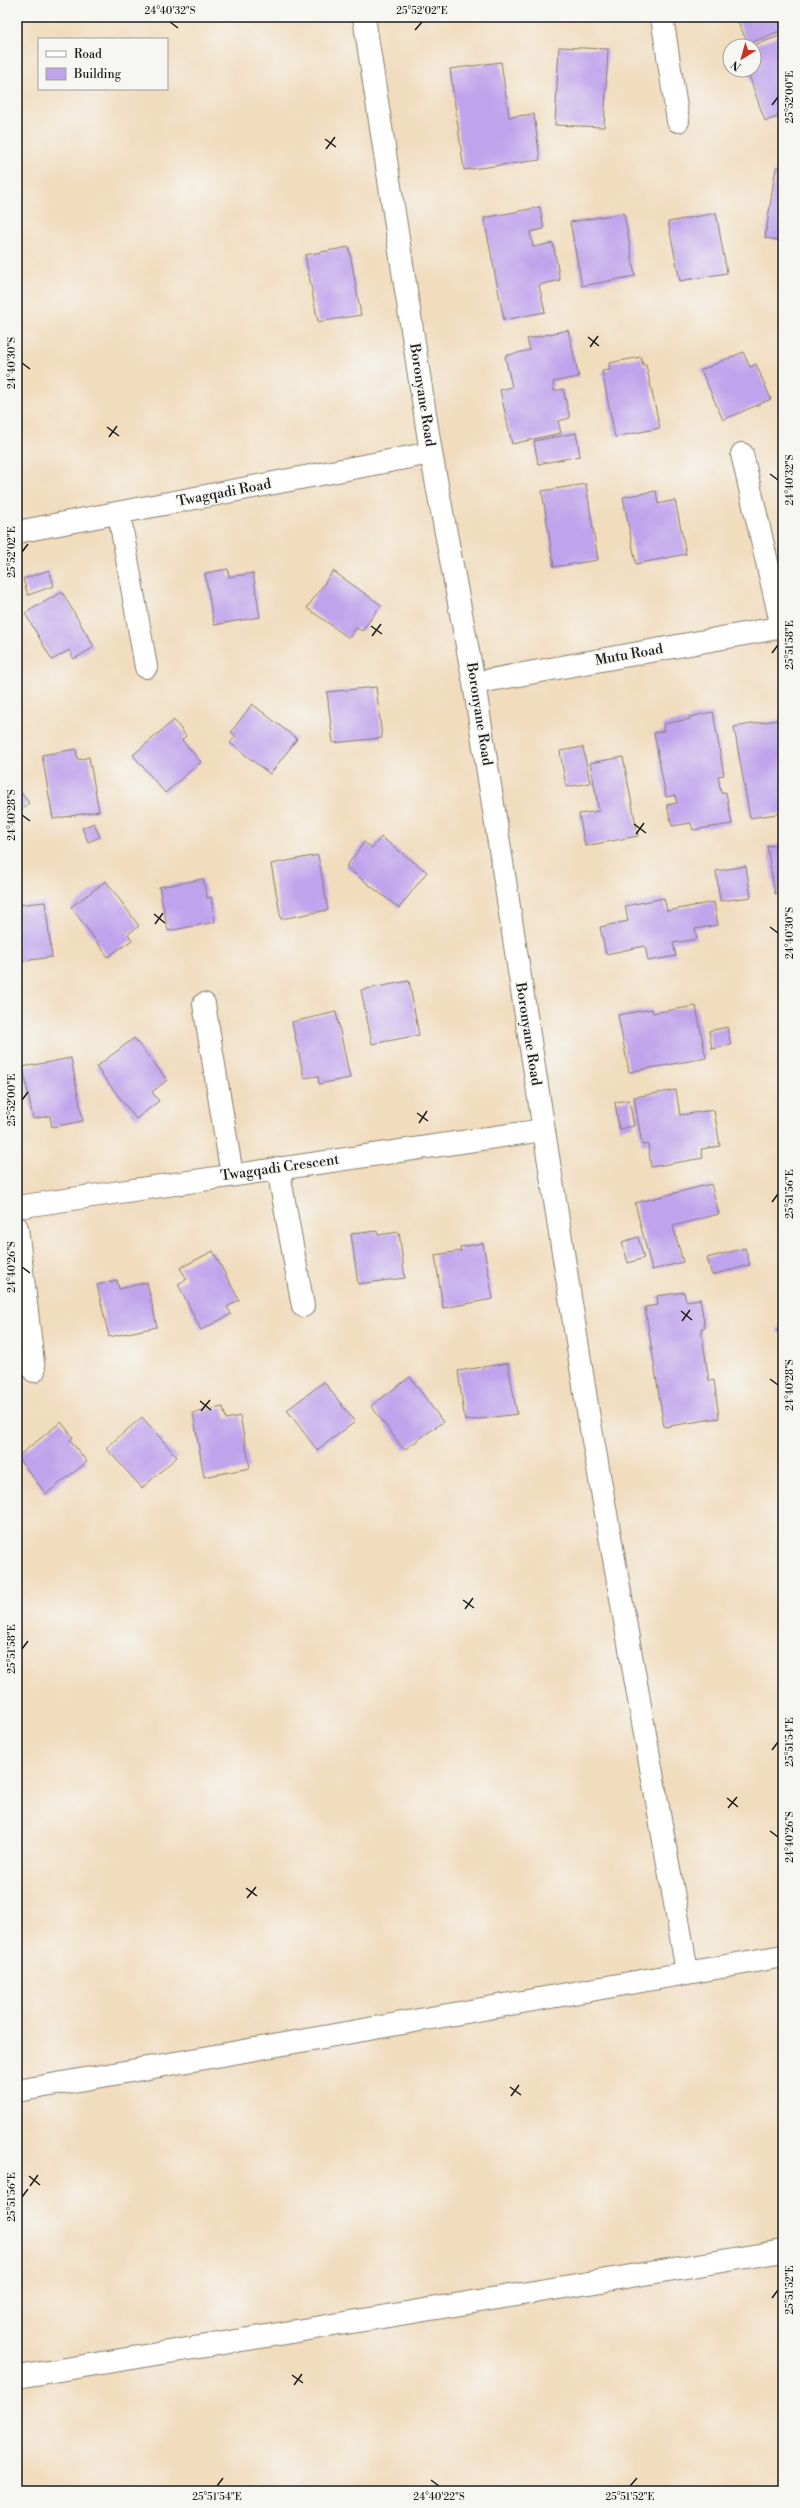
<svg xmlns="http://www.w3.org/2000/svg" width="800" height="2508" font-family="'Libre Bodoni',serif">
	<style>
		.building { fill: #bfa3ec }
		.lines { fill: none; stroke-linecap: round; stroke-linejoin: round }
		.minor-casing { stroke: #867c6c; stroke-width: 24 }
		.minor { stroke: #fff; stroke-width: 22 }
		.ticks { fill: none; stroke: #1c1c1c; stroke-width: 1.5 }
		.labels { text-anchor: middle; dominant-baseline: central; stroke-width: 3; stroke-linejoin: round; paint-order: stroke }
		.street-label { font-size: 14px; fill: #1c1c1c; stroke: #f6f6f2 }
		.neatline { fill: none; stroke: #1c1c1c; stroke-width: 1.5 }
		.ticks-label { font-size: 10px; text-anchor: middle; fill: #1c1c1c }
	</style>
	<rect width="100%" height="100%" fill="#f6f6f2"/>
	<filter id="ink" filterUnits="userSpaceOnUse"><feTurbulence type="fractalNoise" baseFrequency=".025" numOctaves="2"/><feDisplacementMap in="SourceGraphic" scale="8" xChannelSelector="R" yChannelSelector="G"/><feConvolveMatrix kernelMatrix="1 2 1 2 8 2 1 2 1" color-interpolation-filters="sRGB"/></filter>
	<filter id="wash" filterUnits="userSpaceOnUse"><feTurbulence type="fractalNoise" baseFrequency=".012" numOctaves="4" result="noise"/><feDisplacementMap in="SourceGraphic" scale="16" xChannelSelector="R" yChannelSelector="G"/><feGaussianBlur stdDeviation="0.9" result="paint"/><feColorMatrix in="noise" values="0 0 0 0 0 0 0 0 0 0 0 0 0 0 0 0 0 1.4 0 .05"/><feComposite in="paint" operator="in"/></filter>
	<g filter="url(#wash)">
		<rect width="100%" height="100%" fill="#f1dcbd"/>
		<g id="blocks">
			<g class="building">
				<path d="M736 17H777L782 30 748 44Z"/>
				<path d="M783 35V115L765 121 747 70H754V45Z"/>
				<path d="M559 47 608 49 604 127 555 125Z"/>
				<path d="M501 62 509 117 534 114 540 160 464 170 450 69Z"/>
				<path d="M776 167 783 168V241L765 238Z"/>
				<path d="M540 207 544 229 530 232 533 247 553 243 560 280 539 285 545 312 504 320 484 218Z"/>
				<path d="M624 213 635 276 582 286 570 222Z"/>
				<path d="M716 213 727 273 680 281 668 222Z"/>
				<path d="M349 247 361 315 318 322 305 255Z"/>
				<path d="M783 300V314H782L780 301Z"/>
				<path d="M568 330 579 377 553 382 554 391 563 389 570 418 558 421 561 433 512 444 500 390 512 387 505 356 530 350 527 339Z"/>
				<path d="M743 352 750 367 756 364 771 399 723 420 701 370Z"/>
				<path d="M641 357 643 365H646L660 428 615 437 602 371 610 370 609 363Z"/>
				<path d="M576 433 580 456 538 464 534 441Z"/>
				<path d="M586 484 598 560 554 567 542 491Z"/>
				<path d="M656 491 658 504 675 500 686 554 636 564 623 497Z"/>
				<path d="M228 569 229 577 253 573 260 617 214 625 205 573Z"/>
				<path d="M49 570 54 586 28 595 23 579Z"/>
				<path d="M333 571 381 605 362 631 356 628 349 638 307 608Z"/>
				<path d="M62 592 94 647 74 659 69 650 52 660 25 613Z"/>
				<path d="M376 687 382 738 333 743 327 692Z"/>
				<path d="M252 704 297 739 270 774 230 743 236 736 231 732Z"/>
				<path d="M713 712 724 775 718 776 721 793 726 792 732 824 693 830 691 823 672 826 667 805 677 803 675 795 666 797 654 733 664 731 663 724 690 719 689 717Z"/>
				<path d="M783 719V813L750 818 734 727Z"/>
				<path d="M174 720 186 736 182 740 201 762 165 793 133 755Z"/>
				<path d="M583 747 590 783 566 787 560 751Z"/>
				<path d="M76 749 78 760 89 757 99 811 53 819 42 755Z"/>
				<path d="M623 757 638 836 585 846 579 814 599 811 590 763Z"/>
				<path d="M17 788 29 803 17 814Z"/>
				<path d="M94 823 100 837 88 842 82 828Z"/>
				<path d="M381 837 427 872 399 908 346 867 364 842 372 848Z"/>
				<path d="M783 844V892L775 894 767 846Z"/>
				<path d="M318 855 328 910 281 919 271 864Z"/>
				<path d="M746 866 751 897 720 901 716 871Z"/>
				<path d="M203 879 207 898 211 897 215 922 168 931 159 887Z"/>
				<path d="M106 881 139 926 128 934 132 940 108 957 71 907Z"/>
				<path d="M664 898 667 911 714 902 718 925 695 929 697 939 673 943 676 956 648 961 645 946 606 954 600 927 628 921 625 906Z"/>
				<path d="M45 902 52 957 17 962V905Z"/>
				<path d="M779 945H783V962H782Z"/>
				<path d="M409 981 419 1035 372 1044 361 990Z"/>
				<path d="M696 1006 706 1058 629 1072 618 1015 652 1009 653 1013Z"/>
				<path d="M336 1012 350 1078 319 1084 318 1076 304 1078 292 1022Z"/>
				<path d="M727 1027 731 1045 712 1049 709 1031Z"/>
				<path d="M134 1038 167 1080 152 1092 159 1101 136 1119 96 1067Z"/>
				<path d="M71 1058 83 1121 52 1127 50 1116 33 1119 23 1067Z"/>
				<path d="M676 1090 680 1115 714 1110 720 1146 701 1149 703 1158 651 1167 648 1144 642 1145 634 1097Z"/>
				<path d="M629 1100 634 1126 619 1129 615 1102Z"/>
				<path d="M711 1184 719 1214 673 1226 683 1262 652 1270 635 1203Z"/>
				<path d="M377 1231 378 1235 399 1232 405 1278 358 1284 351 1234Z"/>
				<path d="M638 1237 644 1258 628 1263 622 1242Z"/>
				<path d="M483 1243 493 1299 443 1308 435 1255 461 1251 460 1247Z"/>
				<path d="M745 1248 750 1265 712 1275 707 1258Z"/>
				<path d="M213 1251 239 1300 227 1307 231 1314 201 1330 178 1284 187 1279 180 1268Z"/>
				<path d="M117 1280 119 1289 147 1282 157 1327 109 1337 97 1285Z"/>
				<path d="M684 1292 686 1301 700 1299 705 1328H701L709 1381 714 1380 719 1418 664 1427 645 1307 658 1305 657 1296Z"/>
				<path d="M783 1322V1335L777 1331Z"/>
				<path d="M508 1363 517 1414 465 1421 458 1371Z"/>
				<path d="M410 1377 443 1422 404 1450 371 1406Z"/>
				<path d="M324 1382 355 1422 317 1450 287 1410Z"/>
				<path d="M223 1407 226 1419 240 1416 250 1468 204 1477 193 1413Z"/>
				<path d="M142 1417 177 1457 142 1488 106 1448Z"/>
				<path d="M61 1422 73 1437 70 1440 87 1462 46 1494 17 1457Z"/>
			</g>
		</g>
	</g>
	<g filter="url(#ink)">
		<use href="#blocks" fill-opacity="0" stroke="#867c6c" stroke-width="1"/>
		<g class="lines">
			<defs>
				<g id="minor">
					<path d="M364 17 431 453 474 683 588 1412 687 1971"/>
					<path d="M662 17 678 121"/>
					<path d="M742 454 782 627"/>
					<path d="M119 513 146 667"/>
					<path d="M17 532 431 453"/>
					<path d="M474 683 783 627"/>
					<path d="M204 1004 232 1175"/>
					<path d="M278 1168 303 1306"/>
					<path d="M17 1207 543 1130"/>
					<path d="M17 1228 34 1371"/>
					<path d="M17 2091 783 1956"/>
					<path d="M17 2377 783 2251"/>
				</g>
			</defs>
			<use href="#minor" class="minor-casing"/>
			<use href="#minor" class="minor"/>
		</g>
	</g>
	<path class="ticks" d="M170 22 178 28M415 30 422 22M772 105 778 97M325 139 336 147M326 149 335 137M588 337 599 346M590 347 598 336M22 363 30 369M107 427 119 436M109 437 117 426M770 474 778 480M22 552 28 544M371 626 382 634M372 636 381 624M772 653 778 645M22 815 30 821M634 824 646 833M636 834 644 823M154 914 165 923M155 924 163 913M770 927 778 933M22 1100 28 1092M417 1113 428 1121M419 1123 427 1111M772 1202 778 1194M22 1267 30 1273M681 1311 692 1320M682 1321 690 1310M770 1379 778 1385M200 1401 211 1410M201 1411 210 1400M463 1600 474 1608M465 1609 473 1598M22 1649 28 1641M772 1750 778 1742M727 1798 738 1807M728 1808 737 1797M770 1831 778 1837M246 1888 257 1896M247 1898 256 1887M510 2087 521 2095M511 2096 519 2085M29 2176 40 2185M30 2186 38 2175M22 2197 28 2189M772 2298 778 2290M292 2375 303 2383M294 2385 302 2374M431 2480 439 2486M217 2486 223 2478M630 2486 637 2478"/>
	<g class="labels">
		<g class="street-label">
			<text transform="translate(422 395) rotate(81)">Boronyane Road</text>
			<text transform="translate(224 493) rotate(-11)">Twagqadi Road</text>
			<text transform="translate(629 655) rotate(-10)">Mutu Road</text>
			<text transform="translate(479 714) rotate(81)">Boronyane Road</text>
			<text transform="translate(528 1034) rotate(81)">Boronyane Road</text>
			<text transform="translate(280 1168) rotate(-8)">Twagqadi Crescent</text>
		</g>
	</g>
	<rect width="800" height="2508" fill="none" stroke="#f6f6f2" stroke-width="44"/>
	<rect x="38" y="38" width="130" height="52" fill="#f6f6f2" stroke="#9f9f9c"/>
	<rect x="46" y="51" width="20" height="6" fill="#ffffff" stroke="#9f9f9c"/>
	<text x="74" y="58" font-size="12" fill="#1c1c1c">Road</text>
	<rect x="46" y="68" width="20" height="12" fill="#bfa3ec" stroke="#9f9f9c"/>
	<text x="74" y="78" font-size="12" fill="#1c1c1c">Building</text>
	<g transform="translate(742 58) rotate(217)"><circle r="19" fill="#f6f6f2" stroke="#9f9f9c"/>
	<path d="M0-3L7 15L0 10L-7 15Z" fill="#c8321e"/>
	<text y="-6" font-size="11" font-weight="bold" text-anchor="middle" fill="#1c1c1c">N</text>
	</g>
	<rect x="22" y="22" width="756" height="2464" class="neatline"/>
	<g class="ticks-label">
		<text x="170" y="14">24°40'32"S</text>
		<text x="422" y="14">25°52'02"E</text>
		<text transform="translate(789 97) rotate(-90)" y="4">25°52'00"E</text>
		<text transform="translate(11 363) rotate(-90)" y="4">24°40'30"S</text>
		<text transform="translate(789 480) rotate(-90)" y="4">24°40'32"S</text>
		<text transform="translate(11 552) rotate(-90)" y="4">25°52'02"E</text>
		<text transform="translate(789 645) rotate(-90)" y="4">25°51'58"E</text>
		<text transform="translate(11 815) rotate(-90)" y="4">24°40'28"S</text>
		<text transform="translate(789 933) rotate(-90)" y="4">24°40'30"S</text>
		<text transform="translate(11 1100) rotate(-90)" y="4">25°52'00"E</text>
		<text transform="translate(789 1194) rotate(-90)" y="4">25°51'56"E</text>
		<text transform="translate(11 1267) rotate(-90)" y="4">24°40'26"S</text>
		<text transform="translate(789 1385) rotate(-90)" y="4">24°40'28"S</text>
		<text transform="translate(11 1649) rotate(-90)" y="4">25°51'58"E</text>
		<text transform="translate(789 1742) rotate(-90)" y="4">25°51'54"E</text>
		<text transform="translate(789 1837) rotate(-90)" y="4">24°40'26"S</text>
		<text transform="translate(11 2197) rotate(-90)" y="4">25°51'56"E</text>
		<text transform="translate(789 2290) rotate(-90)" y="4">25°51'52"E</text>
		<text x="217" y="2500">25°51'54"E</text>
		<text x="439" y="2500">24°40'22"S</text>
		<text x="630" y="2500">25°51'52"E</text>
	</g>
</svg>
